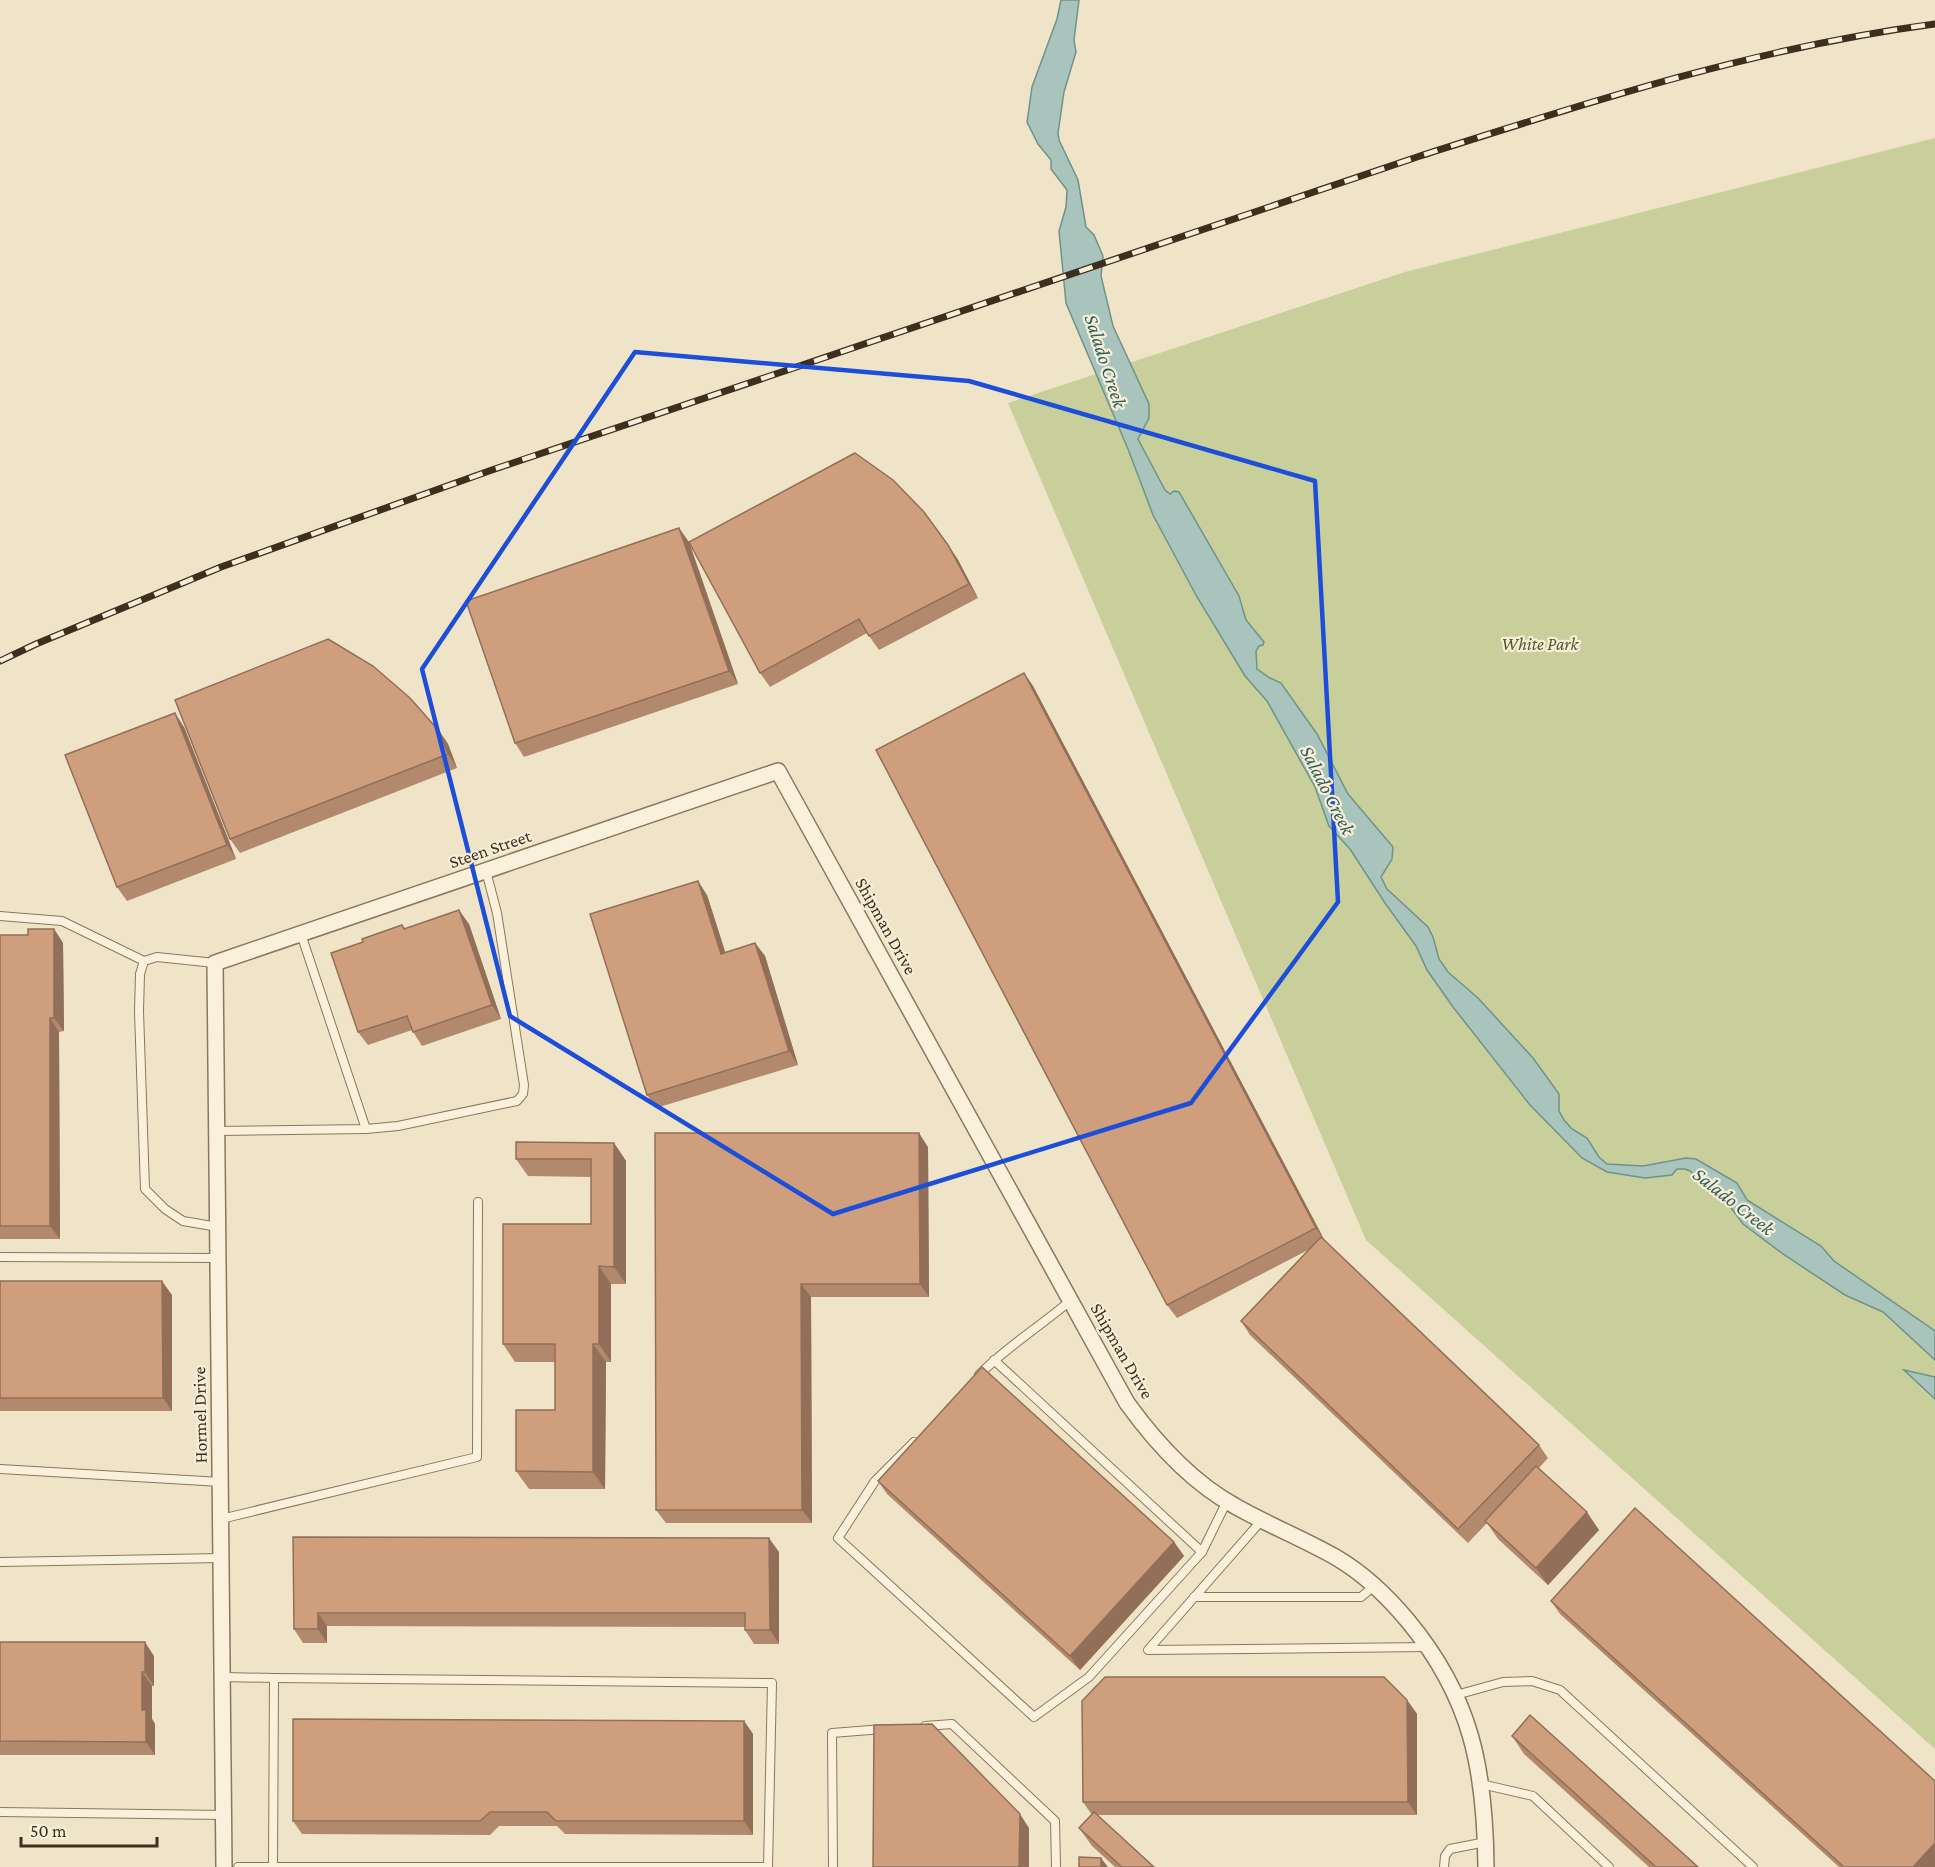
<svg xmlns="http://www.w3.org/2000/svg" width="1935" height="1867" font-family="'Crimson Pro',serif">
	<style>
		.green { fill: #c9cf9b }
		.water { fill: #a9c4bc; stroke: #6f938a; stroke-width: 1.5 }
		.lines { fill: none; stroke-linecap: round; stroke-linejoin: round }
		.lane-casing { stroke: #8d765c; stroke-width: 10 }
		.street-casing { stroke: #8d765c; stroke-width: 18 }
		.lane { stroke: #faf1dc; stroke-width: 8 }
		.street { stroke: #faf1dc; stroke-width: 15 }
		.rail-casing { stroke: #3d2e20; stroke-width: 7 }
		.rail { stroke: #f7eed8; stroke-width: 4.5; stroke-dasharray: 14; stroke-linecap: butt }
		.wall { fill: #b2896c }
		.shaded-wall { fill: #916f58 }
		.building { fill: #cf9f7d; stroke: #916f58; stroke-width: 1.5 }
		.marked { fill: none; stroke: #1d4ed8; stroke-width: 4.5; stroke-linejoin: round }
		.labels { text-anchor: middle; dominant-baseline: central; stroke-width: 4.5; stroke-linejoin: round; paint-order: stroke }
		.park-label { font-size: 18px; font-style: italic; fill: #4d5a26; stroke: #f7eed8 }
		.street-label { font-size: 18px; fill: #3d2e20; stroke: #f7eed8 }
		.water-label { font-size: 20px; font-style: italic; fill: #2f5d5a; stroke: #f7eed8 }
	</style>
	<rect width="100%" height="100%" fill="#f0e4c8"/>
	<path class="green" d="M1935 138V1749L1366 1240 1008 403 1405 272Z"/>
	<g class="water">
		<path d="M1061 0H1079L1074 40 1076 52 1064 92 1058 133 1059 140 1078 180 1086 227 1094 235 1103 256 1101 276 1113 326 1149 404V418L1138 439 1165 490 1170 494 1174 491 1179 492 1239 596 1246 620 1264 642 1263 645 1259 646 1256 651 1257 669 1270 678 1281 683 1317 734 1348 794 1393 847 1392 859 1381 877 1387 889 1428 927 1433 937 1439 959 1448 972 1478 998 1533 1058 1559 1094V1111L1564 1120 1572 1129 1587 1138 1599 1157 1607 1164 1643 1166 1686 1158 1696 1159 1737 1183 1747 1200 1821 1246 1834 1261 1935 1331V1360L1883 1312 1845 1295 1783 1254 1743 1224 1729 1205 1690 1171 1685 1169H1677L1672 1175 1645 1178 1607 1172 1582 1158 1530 1105 1453 1007 1427 970 1416 946 1385 903 1350 849 1329 826 1315 787 1267 701 1245 676 1197 597 1153 515 1128 449 1066 303 1059 231 1066 207 1067 190 1051 169V160L1038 144 1027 122 1032 87 1057 19Z"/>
		<path d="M1904 1370 1935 1377V1399Z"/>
	</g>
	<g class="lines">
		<defs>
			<g id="lane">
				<path d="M0 916 62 921 144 961"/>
				<path d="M301 934 366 1129"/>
				<path d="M215 963 157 957 144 961 140 974 139 1011 145 1189 165 1209 183 1221 218 1227"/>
				<path d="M217 1131 366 1129 398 1126 517 1101 523 1094 524 1085 497 913 486 871"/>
				<path d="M0 1257 218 1258"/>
				<path d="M994 1360 1202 1552"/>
				<path d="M979 1375C1006 1347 1041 1326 1071 1300"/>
				<path d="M914 1442 875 1481 838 1538 1034 1717 1089 1677 1202 1552 1227 1501"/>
				<path d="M0 1469 221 1482"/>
				<path d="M221 1519 477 1457 478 1202"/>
				<path d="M1262 1520 1148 1650 1427 1647"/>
				<path d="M0 1562 221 1558"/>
				<path d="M1194 1597H1361L1374 1586"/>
				<path d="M223 1677 274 1678 273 1867"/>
				<path d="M274 1678 772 1683 768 1867"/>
				<path d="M1456 1695 1503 1682 1532 1681 1560 1690 1753 1867"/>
				<path d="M925 1726 952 1724 1055 1821 1056 1867"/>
				<path d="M1481 1784 1533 1796 1609 1867"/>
				<path d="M0 1812 224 1815"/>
				<path d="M238 1867H768"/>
				<path d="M833 1867 832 1733 883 1729"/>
				<path d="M1444 1867 1445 1856 1450 1849 1486 1842"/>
			</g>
			<path id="street" d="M224 1867 215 963 778 771 1127 1403C1156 1443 1191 1482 1235 1506 1268 1525 1304 1539 1337 1558 1364 1574 1388 1597 1408 1621 1472 1698 1485 1770 1486 1867"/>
		</defs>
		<use href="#lane" class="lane-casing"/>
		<use href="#street" class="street-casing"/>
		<use href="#lane" class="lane"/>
		<use href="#street" class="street"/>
		<defs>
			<path id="rail" d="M0 661 36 644 221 567 489 471 1420 156C1589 102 1758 47 1935 24"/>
		</defs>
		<use href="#rail" class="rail-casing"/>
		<use href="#rail" class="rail"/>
	</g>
	<g class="wall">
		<path d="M689 542 738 684 524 757 515 743Z"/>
		<path d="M957 558 978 598 879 650 867 633 770 687 760 673Z"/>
		<path d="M1024 673 1033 686 1324 1240 1539 1445 1548 1458 1539 1468 1599 1530 1548 1585 1498 1539 1487 1523 1468 1543 1250 1335 1241 1321 1308 1250 1177 1318 1167 1305Z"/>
		<path d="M184 727 236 859 127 901 117 887Z"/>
		<path d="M439 731 448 744 457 768 240 853 230 839Z"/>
		<path d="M707 895 725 952 755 943 765 956 798 1065 656 1108 647 1095Z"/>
		<path d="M469 924 501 1019 422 1046 412 1030 368 1045 358 1032 363 942 402 925 405 928Z"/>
		<path d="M54 929 63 943 64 1031 59 1032 60 1239H0V935H28Z"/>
		<path d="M655 1133 928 1147 929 1297H811L812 1523H666L656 1510Z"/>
		<path d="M614 1143 626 1161V1284H611V1362H606L605 1489H529L516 1471 555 1410V1362H515L503 1344 591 1224V1177L528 1176 516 1159Z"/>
		<path d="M0 1281 172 1295V1411H0Z"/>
		<path d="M878 1481 1174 1542 1184 1556 1080 1670 887 1494Z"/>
		<path d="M293 1537 779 1552V1644H754L745 1630V1627L327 1626V1643H303L294 1629Z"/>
		<path d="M1551 1601 1935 1781V1867H1839L1560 1614Z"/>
		<path d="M0 1642 154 1656V1686H152V1719L155 1724V1755H0Z"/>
		<path d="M1407 1700 1417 1714V1815H1097L1154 1867H1115L1092 1846 1079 1828 1092 1815 1083 1802Z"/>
		<path d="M744 1721 753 1734V1835L565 1834 557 1826H499L490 1835 302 1834 293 1821Z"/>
		<path d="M1512 1736 1698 1867H1649L1524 1754Z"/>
	</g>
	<g class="shaded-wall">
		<path d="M679 528 689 542 738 684 729 671Z"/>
		<path d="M948 545 957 558 978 598 969 584Z"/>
		<path d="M1024 673 1033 686 1325 1241 1316 1228Z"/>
		<path d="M175 713 184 727 236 859 227 845Z"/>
		<path d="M439 731 448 744 457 768 448 754Z"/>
		<path d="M698 881 707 895 730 967 721 954Z"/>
		<path d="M459 910 469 924 501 1019 492 1005Z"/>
		<path d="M54 929 63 943 64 1031 54 1018Z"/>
		<path d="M755 943 765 956 798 1065 789 1051Z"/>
		<path d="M50 1018 59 1032 60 1239 50 1226Z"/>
		<path d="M919 1133 928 1147 929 1297 920 1284Z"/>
		<path d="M614 1143 626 1161V1284L614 1267Z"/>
		<path d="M599 1266 611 1284V1362L599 1344Z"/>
		<path d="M162 1281 172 1295V1411L163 1398Z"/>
		<path d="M801 1284 811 1297 812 1523 802 1510Z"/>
		<path d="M593 1344 606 1362 605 1489 593 1472Z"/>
		<path d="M1587 1512 1599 1530 1548 1585 1536 1568Z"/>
		<path d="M769 1538 779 1552V1644L770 1630Z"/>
		<path d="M1174 1542 1184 1556 1080 1670 1070 1656Z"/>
		<path d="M318 1613 327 1626V1643L318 1629Z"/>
		<path d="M145 1642 154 1656V1686L145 1672Z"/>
		<path d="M142 1672 152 1686V1719L155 1724V1755L146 1742 142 1710Z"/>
		<path d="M1407 1700 1417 1714V1815L1408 1802Z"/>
		<path d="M744 1721 753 1734V1835L744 1821Z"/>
		<path d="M1020 1814 1029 1828V1867H1019Z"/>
		<path d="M1935 1843V1867H1913Z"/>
		<path d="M1101 1858 1108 1867H1101Z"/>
	</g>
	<g class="building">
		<path d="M855 453 893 480 924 512 948 545 969 584 869 636 859 619 760 673 689 542Z"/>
		<path d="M679 528 729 671 515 743 466 601Z"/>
		<path d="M328 639 373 666 410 698 439 731 448 754 230 839 175 700Z"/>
		<path d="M1024 673 1316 1228 1167 1305 876 750Z"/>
		<path d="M175 713 227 845 117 887 65 755Z"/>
		<path d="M698 881 721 954 755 943 789 1051 647 1095 590 914Z"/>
		<path d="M459 910 492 1005 413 1032 407 1016 358 1032 331 953 363 942 362 939 402 925 404 929Z"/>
		<path d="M28 929H54V1018H50V1226H0V935H28Z"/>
		<path d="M655 1133H919L920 1284H801L802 1510H656Z"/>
		<path d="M516 1142 614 1143V1267L599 1266V1344H593V1472L516 1471V1410H555V1344H503V1224H591V1159H516Z"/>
		<path d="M1321 1237 1539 1445 1458 1529 1241 1321Z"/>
		<path d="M0 1281H162L163 1398H0Z"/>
		<path d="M982 1367 1174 1542 1070 1656 878 1481Z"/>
		<path d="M1536 1466 1587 1512 1536 1568 1485 1521Z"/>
		<path d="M1635 1508 1935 1781V1843L1913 1867H1844L1551 1601Z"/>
		<path d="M293 1537 769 1538 770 1630H745V1613H318V1629H294Z"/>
		<path d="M0 1642H145V1672H142V1710H146V1742L0 1741Z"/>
		<path d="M1105 1677H1384L1407 1700 1408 1802H1083L1082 1701Z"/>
		<path d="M1530 1715 1698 1867H1656L1512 1736Z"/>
		<path d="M293 1719 744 1721V1821H556L547 1812H490L480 1821H293Z"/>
		<path d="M932 1724 1020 1814 1019 1867H873L874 1725Z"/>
		<path d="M1094 1812 1154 1867H1122L1079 1828Z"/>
		<path d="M1079 1857 1101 1858V1867H1079Z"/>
	</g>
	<path class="marked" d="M635 352 969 381 1315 481 1338 902 1191 1103 833 1214 510 1016 422 669Z"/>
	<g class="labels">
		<g class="park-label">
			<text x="1540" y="644">White Park</text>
		</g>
		<g class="street-label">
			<text transform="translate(490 849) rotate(-19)">Steen Street</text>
			<text transform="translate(886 926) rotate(61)">Shipman Drive</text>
			<text transform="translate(1122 1351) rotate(60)">Shipman Drive</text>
			<text transform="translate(200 1415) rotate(-91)">Hormel Drive</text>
		</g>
		<g class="water-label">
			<text transform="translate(1106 361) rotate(72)">Salado Creek</text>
			<text transform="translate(1328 790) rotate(63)">Salado Creek</text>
			<text transform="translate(1734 1201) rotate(38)">Salado Creek</text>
		</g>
	</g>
	<path d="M21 1837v9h136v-9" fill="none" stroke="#3d2e20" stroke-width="3"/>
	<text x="30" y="1837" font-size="18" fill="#3d2e20" stroke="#f7eed8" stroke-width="4.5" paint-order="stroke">50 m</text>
</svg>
